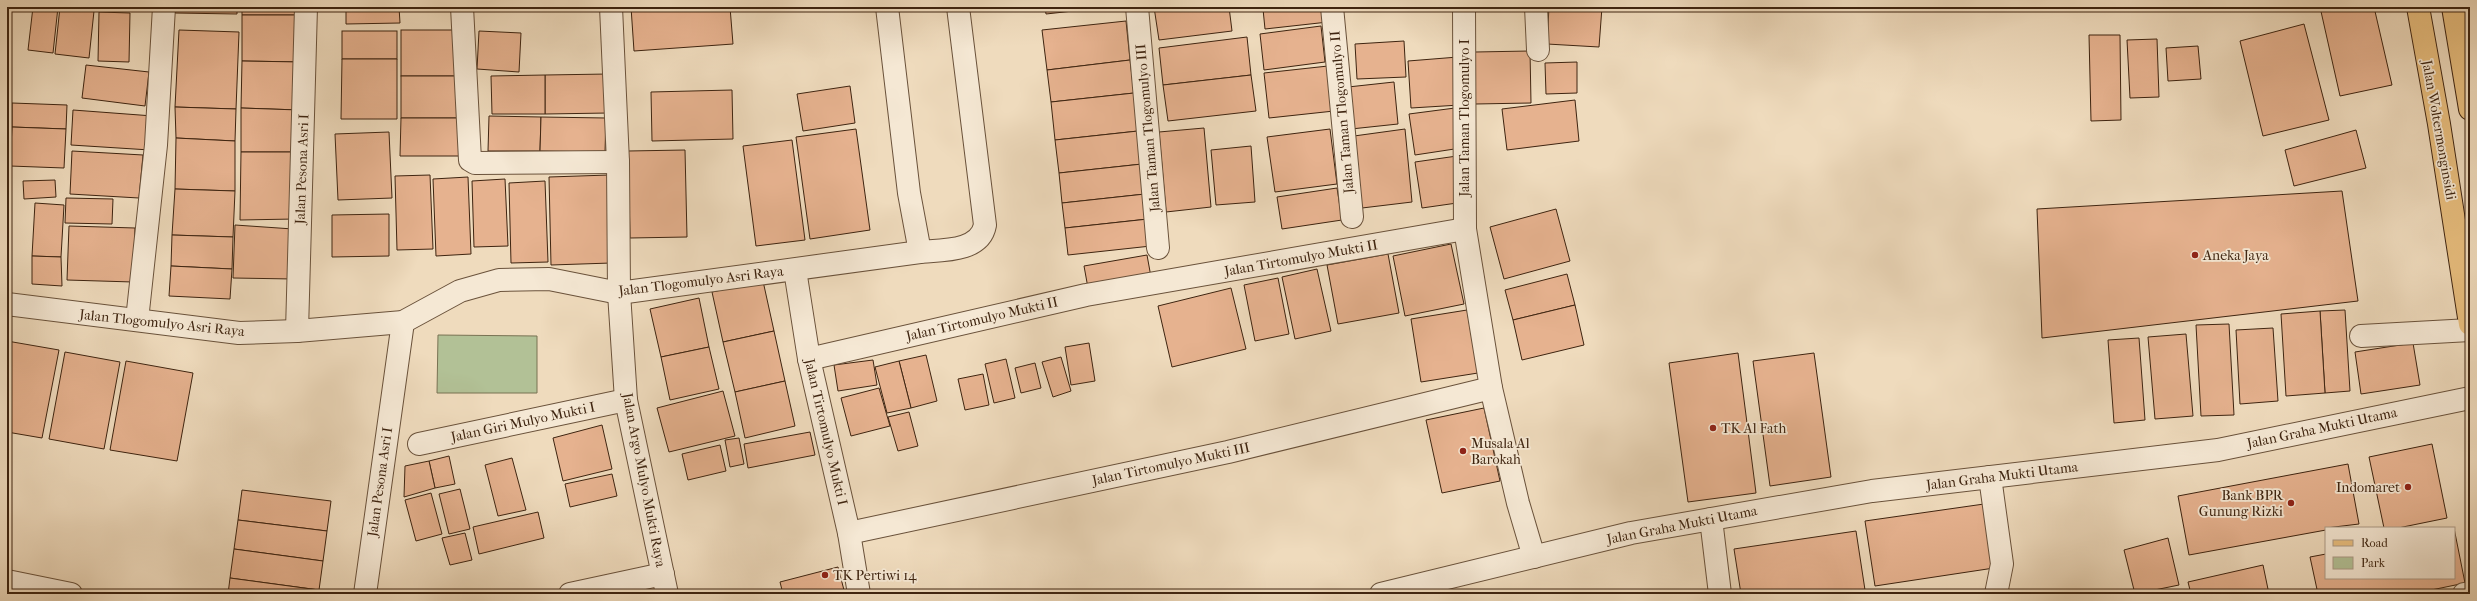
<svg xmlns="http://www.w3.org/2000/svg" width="2477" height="601" font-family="'IM FELL French Canon',serif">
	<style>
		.green { fill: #b2c196; stroke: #787253 }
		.building { fill: #e6b28f; stroke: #3e2410 }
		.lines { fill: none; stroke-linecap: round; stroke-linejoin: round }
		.minor-casing { stroke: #6a523b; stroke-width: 24 }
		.major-casing { stroke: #3e2410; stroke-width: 24 }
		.minor { stroke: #f5e8d4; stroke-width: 22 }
		.major { stroke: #e8be7e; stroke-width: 22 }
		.poi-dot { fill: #8f2418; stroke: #f5e8d4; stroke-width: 1.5 }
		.labels { text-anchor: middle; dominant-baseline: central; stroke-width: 3.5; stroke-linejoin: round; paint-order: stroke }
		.street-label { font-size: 14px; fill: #3e2410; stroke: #f5e8d4 }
		.poi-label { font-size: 14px; fill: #3e2410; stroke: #f5e8d4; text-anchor: start }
	</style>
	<rect width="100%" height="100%" fill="#efdbbd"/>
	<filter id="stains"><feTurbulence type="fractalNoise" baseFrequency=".005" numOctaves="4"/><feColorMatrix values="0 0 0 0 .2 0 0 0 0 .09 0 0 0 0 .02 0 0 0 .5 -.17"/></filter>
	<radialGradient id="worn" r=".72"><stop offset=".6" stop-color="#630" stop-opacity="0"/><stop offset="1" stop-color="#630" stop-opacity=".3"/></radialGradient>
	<path class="green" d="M438 335 537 336V393H437Z"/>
	<g class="building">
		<path d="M33 7H58L53 53 28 50Z"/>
		<path d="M60 7 94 11 89 58 55 54Z"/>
		<path d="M175 7H237V14L175 13Z"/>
		<path d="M242 7H303L304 15H242Z"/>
		<path d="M346 7H399L400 23 346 24Z"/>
		<path d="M631 7H730L733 44 634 51Z"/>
		<path d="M1045 7H1109L1046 14Z"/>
		<path d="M1154 7H1229L1232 31 1159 40Z"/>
		<path d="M1280 7H1326L1328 22 1265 29 1263 9Z"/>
		<path d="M1549 7H1602L1599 47 1547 44Z"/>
		<path d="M2320 7H2374L2392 85 2340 96Z"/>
		<path d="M99 12 130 13 129 62 98 61Z"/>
		<path d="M242 15H304L301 62 242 61Z"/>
		<path d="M1126 21 1130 60 1047 70 1042 30Z"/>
		<path d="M2304 24 2329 120 2263 136 2240 41Z"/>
		<path d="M1321 26 1325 62 1264 70 1260 34Z"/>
		<path d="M179 30 239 32 236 109 175 107Z"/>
		<rect x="401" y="30" width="58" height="46"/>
		<rect x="342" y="31" width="55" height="28"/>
		<path d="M479 31 521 33 519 72 477 69Z"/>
		<path d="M2089 35H2120L2121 120 2091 121Z"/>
		<path d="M1247 37 1251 75 1163 85 1159 48Z"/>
		<path d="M2157 39 2159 97 2130 98 2127 40Z"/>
		<path d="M1404 41 1406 77 1357 79 1355 44Z"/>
		<path d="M2198 46 2201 79 2168 81 2166 48Z"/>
		<path d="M1530 51 1531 103 1475 104V52Z"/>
		<path d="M1458 57 1460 105 1411 108 1408 61Z"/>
		<path d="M342 59H397V119H341Z"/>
		<path d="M1130 60 1134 93 1051 102 1047 70Z"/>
		<path d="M242 61 301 62 299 110 241 108Z"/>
		<path d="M1577 62V93L1546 94 1545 63Z"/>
		<path d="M86 65 149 72 145 106 82 98Z"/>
		<path d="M1328 66 1334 111 1269 118 1264 73Z"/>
		<path d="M608 74V113L545 114V75Z"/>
		<path d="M545 75V114H492L491 76Z"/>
		<path d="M1251 75 1256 111 1168 121 1163 85Z"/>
		<rect x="401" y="76" width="58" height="42"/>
		<path d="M1394 82 1398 124 1351 129 1348 87Z"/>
		<path d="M850 86 855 123 803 131 797 94Z"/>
		<path d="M732 90 733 139 652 141 651 92Z"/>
		<path d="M1134 93 1138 131 1055 140 1051 102Z"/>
		<path d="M1575 100 1579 141 1507 150 1502 109Z"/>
		<path d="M12 103 67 105 66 129 12 127Z"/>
		<path d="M175 107 236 109 235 141 176 138Z"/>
		<path d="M241 108 299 110V152H241Z"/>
		<path d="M1455 108 1461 148 1415 155 1409 114Z"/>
		<path d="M73 110 153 116 150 150 71 145Z"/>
		<path d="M489 116 541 117 540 151H488Z"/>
		<path d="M541 117 606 118 605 152 540 151Z"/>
		<path d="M401 118H459V156H400Z"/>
		<path d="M12 127 66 129 64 168 10 166Z"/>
		<path d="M1204 128 1211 207 1166 212 1159 132Z"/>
		<path d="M856 129 870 230 810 239 796 137Z"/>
		<path d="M1330 129 1337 184 1275 192 1267 137Z"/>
		<path d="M1405 129 1412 202 1362 208 1354 136Z"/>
		<path d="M2356 130 2366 168 2294 186 2285 150Z"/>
		<path d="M1138 131 1142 164 1059 173 1055 140Z"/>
		<path d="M389 132 392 198 338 200 335 134Z"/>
		<path d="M176 138 235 141V191L175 189Z"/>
		<path d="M792 140 805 240 756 246 743 146Z"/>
		<path d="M1251 146 1255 202 1216 205 1211 150Z"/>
		<path d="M685 150 687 237 630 238 628 151Z"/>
		<path d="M72 151 143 155 139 198 70 194Z"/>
		<path d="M241 152H299L295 219 240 220Z"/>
		<path d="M1457 156 1464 202 1422 208 1415 162Z"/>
		<path d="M1142 164 1145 194 1062 203 1059 173Z"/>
		<path d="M430 175 433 249 397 250 395 176Z"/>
		<path d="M609 175 611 263 551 265 549 177Z"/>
		<path d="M468 177 471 254 436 256 433 179Z"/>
		<path d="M505 179 508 246 474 247 472 181Z"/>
		<path d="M55 180 56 197 24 199 23 181Z"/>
		<path d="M545 181 548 262 511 263 509 183Z"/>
		<path d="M1337 188 1342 220 1282 229 1277 197Z"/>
		<path d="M175 189 235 191 233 237 172 235Z"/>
		<path d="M2342 191 2358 301 2042 338 2037 209Z"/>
		<path d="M1145 194 1148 219 1065 228 1062 203Z"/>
		<path d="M66 198 113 199 112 224 65 223Z"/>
		<path d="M35 203 64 205 61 257 32 256Z"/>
		<path d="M1556 209 1570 261 1504 279 1490 227Z"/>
		<path d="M389 214V256L332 257V215Z"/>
		<path d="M1148 219 1151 246 1068 255 1065 228Z"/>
		<path d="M235 225 293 229V279L233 278Z"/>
		<path d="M69 226 135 228 133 282 67 280Z"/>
		<path d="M172 235 233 237 232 269 171 266Z"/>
		<path d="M1451 244 1464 304 1405 316 1393 256Z"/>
		<path d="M1388 254 1399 313 1338 324 1327 265Z"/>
		<path d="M1147 255 1151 277 1088 288 1084 266Z"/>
		<path d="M32 256 61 257 62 286 32 284Z"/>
		<path d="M171 266 232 269 230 299 169 296Z"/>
		<path d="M1317 269 1331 331 1295 339 1282 277Z"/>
		<path d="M1567 274 1575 305 1513 320 1505 290Z"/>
		<path d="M1278 278 1289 334 1255 341 1244 285Z"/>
		<path d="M763 281 774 331 723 342 712 292Z"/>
		<path d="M1231 288 1246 349 1172 367 1158 306Z"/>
		<path d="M699 298 709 347 661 357 650 309Z"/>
		<path d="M1575 305 1584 345 1522 360 1513 320Z"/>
		<path d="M1467 310 1478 373 1421 382 1411 319Z"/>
		<path d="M2345 310 2350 391 2325 393 2320 311Z"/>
		<path d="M2320 311 2325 393 2286 396 2281 314Z"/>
		<path d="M2229 324 2234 415 2201 416 2196 325Z"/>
		<path d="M2273 328 2278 401 2240 404 2236 330Z"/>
		<path d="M774 331 785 381 735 392 723 342Z"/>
		<path d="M2186 334 2193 416 2155 419 2148 337Z"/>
		<path d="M2139 338 2145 420 2114 423 2108 340Z"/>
		<path d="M7 341 59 350 42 438 7 432Z"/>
		<path d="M1089 343 1095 381 1071 385 1065 347Z"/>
		<path d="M2413 343 2420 385 2361 394 2355 352Z"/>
		<path d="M709 347 719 389 670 400 661 357Z"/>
		<path d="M65 352 120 362 104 449 49 439Z"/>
		<path d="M1738 353 1756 493 1688 502 1669 363Z"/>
		<path d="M1814 353 1831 477 1770 486 1753 361Z"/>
		<path d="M926 355 937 401 911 408 899 361Z"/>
		<path d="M1061 357 1071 391 1053 397 1042 362Z"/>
		<path d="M1006 359 1015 398 994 403 985 364Z"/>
		<path d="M873 360 877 385 838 391 834 365Z"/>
		<path d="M126 361 193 373 177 461 110 450Z"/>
		<path d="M899 361 911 408 887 413 875 367Z"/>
		<path d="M1035 363 1041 388 1021 393 1015 368Z"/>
		<path d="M983 374 989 405 965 410 958 379Z"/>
		<path d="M785 381 795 426 745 438 735 392Z"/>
		<path d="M879 388 890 426 851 436 841 398Z"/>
		<path d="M723 391 735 436 669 452 657 408Z"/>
		<path d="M1484 408 1500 481 1442 493 1426 420Z"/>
		<path d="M909 412 918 446 898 451 888 417Z"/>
		<path d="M602 425 612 469 563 481 553 438Z"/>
		<path d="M810 432 815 455 748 468 744 444Z"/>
		<path d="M739 438 744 464 730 467 725 440Z"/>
		<path d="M2432 444 2447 518 2398 528H2384L2369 457Z"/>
		<path d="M720 445 726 471 688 480 682 454Z"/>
		<path d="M449 456 455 484 435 488 429 461Z"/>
		<path d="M512 458 526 510 498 516 485 465Z"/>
		<path d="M429 461 435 488 404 497 405 466Z"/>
		<path d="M2348 464 2359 524 2326 528V530L2189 555 2178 496Z"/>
		<path d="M612 474 617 496 570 507 565 484Z"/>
		<path d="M460 489 470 529 449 534 439 494Z"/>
		<path d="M242 490 331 501 327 531 238 520Z"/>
		<path d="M431 493 442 534 416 541 405 500Z"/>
		<path d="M1984 504 1994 568 1875 586 1865 521Z"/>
		<path d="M538 512 544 538 479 554 473 527Z"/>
		<path d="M238 520 327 531 323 561 234 549Z"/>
		<path d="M2454 528 2465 583 2412 594H2318L2310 557 2326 554V578H2454Z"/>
		<path d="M1856 531 1865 590 1838 594H1741L1734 549Z"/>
		<path d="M465 533 472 560 450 565 442 538Z"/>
		<path d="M2168 538 2179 585 2135 594 2124 550Z"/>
		<path d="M234 549 323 561 319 590 230 578Z"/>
		<path d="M2263 565 2269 594H2191L2188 582Z"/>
		<path d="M838 567 845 594H783L780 582Z"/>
		<path d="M230 578 319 590V594H228Z"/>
	</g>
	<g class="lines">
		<defs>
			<g id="minor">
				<path d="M462 7 470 160 475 163 618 162"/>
				<path d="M611 7 618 162 619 293 626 400 667 594"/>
				<path d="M1137 7 1158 248"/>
				<path d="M1332 7 1352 217"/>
				<path d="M1464 7 1465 229 1491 388 1518 503 1534 557"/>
				<path d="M1536 7 1538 50"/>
				<path d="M920 252C942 250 980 252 985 225L958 7"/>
				<path d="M795 270 809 359 849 533 859 594"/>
				<path d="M7 304 239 333 297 331 403 322 460 291 499 280 549 279 619 293 920 252 909 193 887 7"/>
				<path d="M137 320 156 145 164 7"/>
				<path d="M297 331 306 7"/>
				<path d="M2361 336 2470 330"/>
				<path d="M809 359 1086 295 1465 229"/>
				<path d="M419 444 626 400"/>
				<path d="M1990 477 2002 564 1996 594"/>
				<path d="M1711 519 1720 594"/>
				<path d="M849 533 1228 452 1491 388"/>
				<path d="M7 581 71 594"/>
				<path d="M365 594 403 322"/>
				<path d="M570 594 663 574"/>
				<path d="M1381 594 1631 533 1872 491 2218 450 2470 398"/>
				<path d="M2464 594 2470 593"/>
			</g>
			<g id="major">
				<path d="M2418 7 2439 124 2470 324"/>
				<path d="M2453 7 2470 109"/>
			</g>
		</defs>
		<use href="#minor" class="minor-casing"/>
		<use href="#major" class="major-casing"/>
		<use href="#minor" class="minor"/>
		<use href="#major" class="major"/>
	</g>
	<g class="poi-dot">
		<circle cx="2195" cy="255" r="4"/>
		<circle cx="1713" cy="428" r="4"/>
		<circle cx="1463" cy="451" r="4"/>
		<circle cx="2408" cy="487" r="4"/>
		<circle cx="2291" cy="503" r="4"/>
		<circle cx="825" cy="575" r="4"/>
	</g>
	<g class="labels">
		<g class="street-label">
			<text transform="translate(1342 112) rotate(-95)">Jalan Taman Tlogomulyo II</text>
			<text transform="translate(1464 118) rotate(-90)">Jalan Taman Tlogomulyo I</text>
			<text transform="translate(1148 128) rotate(-95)">Jalan Taman Tlogomulyo III</text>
			<text transform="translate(2439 130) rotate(80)">Jalan Woltermonginsidi</text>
			<text transform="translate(302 169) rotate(-88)">Jalan Pesona Asri I</text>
			<text transform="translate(1301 258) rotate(-10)">Jalan Tirtomulyo Mukti II</text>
			<text transform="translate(701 281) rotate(-7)">Jalan Tlogomulyo Asri Raya</text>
			<text transform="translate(982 319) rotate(-13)">Jalan Tirtomulyo Mukti II</text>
			<text transform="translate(162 323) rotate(6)">Jalan Tlogomulyo Asri Raya</text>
			<text transform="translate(523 422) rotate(-12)">Jalan Giri Mulyo Mukti I</text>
			<text transform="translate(2322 428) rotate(-12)">Jalan Graha Mukti Utama</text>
			<text transform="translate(826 432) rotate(77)">Jalan Tirtomulyo Mukti I</text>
			<text transform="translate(1171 464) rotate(-12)">Jalan Tirtomulyo Mukti III</text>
			<text transform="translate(2002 476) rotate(-7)">Jalan Graha Mukti Utama</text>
			<text transform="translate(644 480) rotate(79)">Jalan Argo Mulyo Mukti Raya</text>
			<text transform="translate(380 482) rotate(-82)">Jalan Pesona Asri I</text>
			<text transform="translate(1682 525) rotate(-11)">Jalan Graha Mukti Utama</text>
		</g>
		<g class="poi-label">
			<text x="2203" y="255">Aneka Jaya</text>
			<text x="1721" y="428">TK Al Fath</text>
			<text x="1471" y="443">Musala Al<tspan x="1471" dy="16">Barokah</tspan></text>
			<text x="2400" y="487" text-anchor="end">Indomaret</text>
			<text x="2283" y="495" text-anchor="end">Bank BPR<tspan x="2283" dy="16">Gunung Rizki</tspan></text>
			<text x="833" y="575">TK Pertiwi 14</text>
		</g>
	</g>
	<rect width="2477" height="601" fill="none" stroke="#efdbbd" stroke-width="24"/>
	<rect x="8" y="8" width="2461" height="585" fill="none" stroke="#3e2410" stroke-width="2"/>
	<rect x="12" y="12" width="2453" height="577" fill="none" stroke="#3e2410"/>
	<rect x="2325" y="527" width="130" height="52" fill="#f5e8d4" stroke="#ac9a86"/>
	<rect x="2333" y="540" width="20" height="6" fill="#e8be7e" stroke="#ac9a86"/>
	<text x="2361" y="547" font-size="12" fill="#3e2410">Road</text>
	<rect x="2333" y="557" width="20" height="12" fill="#b2c196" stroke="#ac9a86"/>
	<text x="2361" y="567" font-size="12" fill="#3e2410">Park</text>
	<rect width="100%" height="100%" filter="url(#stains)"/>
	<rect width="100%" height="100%" fill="url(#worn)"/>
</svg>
